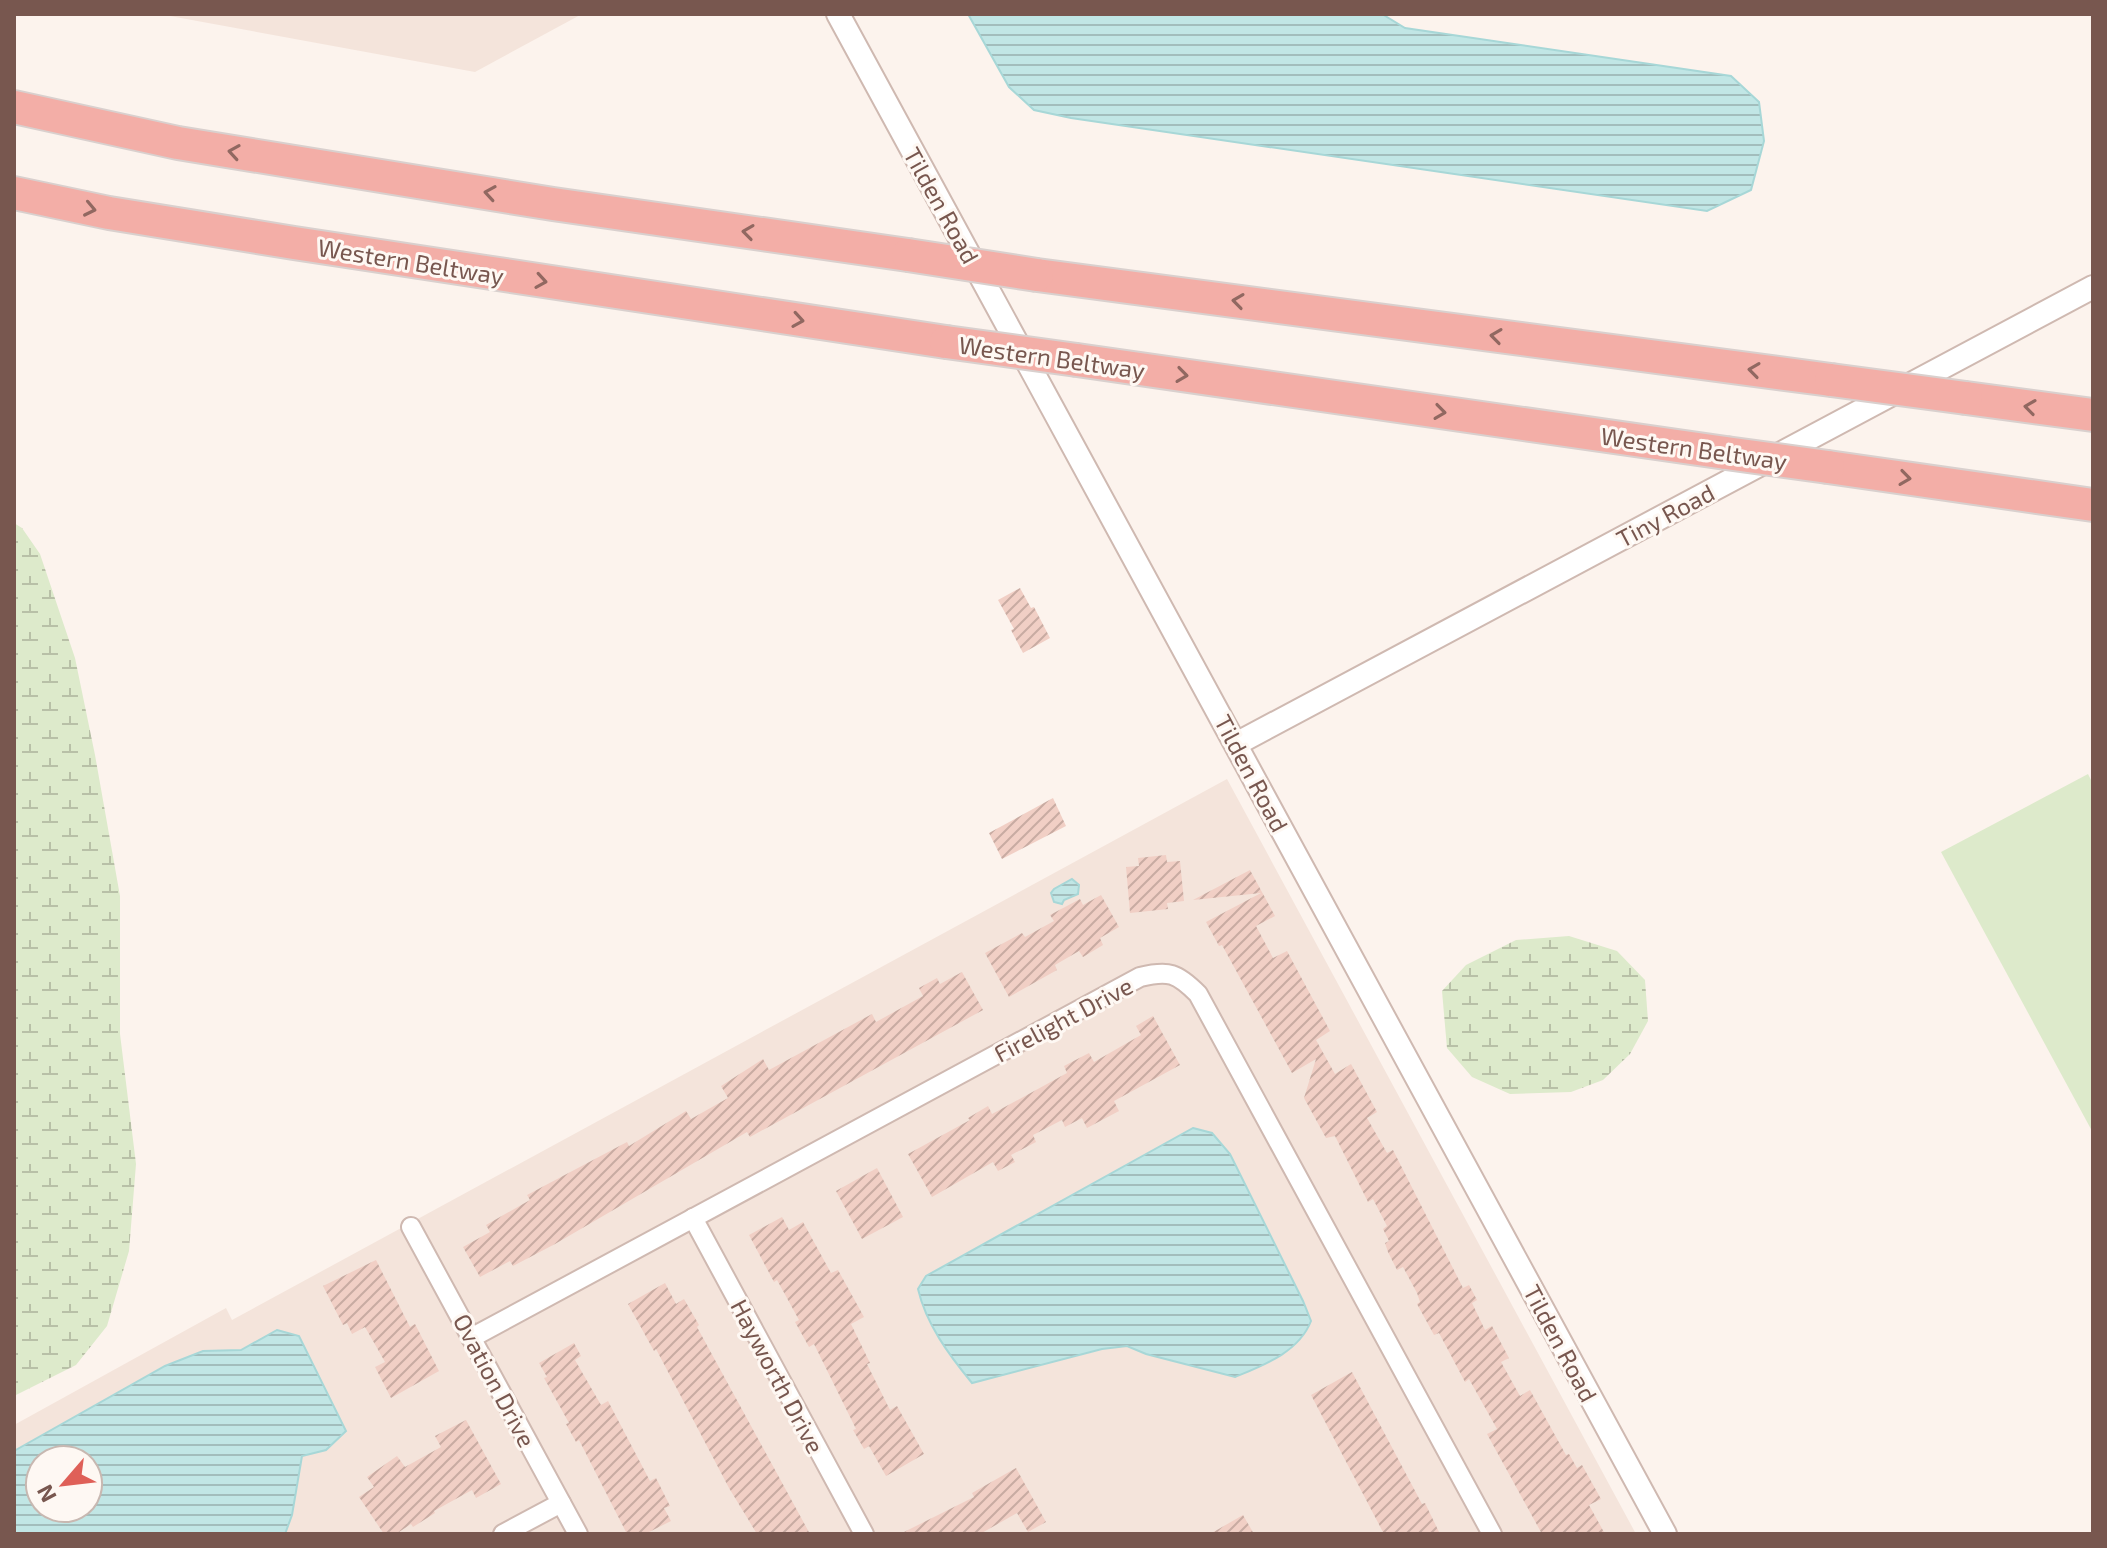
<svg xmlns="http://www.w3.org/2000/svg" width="2107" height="1548" font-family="'Exo 2',sans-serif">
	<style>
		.residential { fill: #f4e4db; fill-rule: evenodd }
		.wetland { fill: url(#wetland-marsh) }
		.garden { fill: #ddeacb }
		.water { fill: url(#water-rules); stroke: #a7d7d7; stroke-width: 2; fill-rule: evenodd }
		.building { fill: url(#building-hatch) }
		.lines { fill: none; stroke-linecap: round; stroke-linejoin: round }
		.minor-casing { stroke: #cfb9b1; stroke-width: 22 }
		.tertiary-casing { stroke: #cfb9b1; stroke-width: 26 }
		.motorway-casing { stroke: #d9d0ce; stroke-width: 36 }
		.minor { stroke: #fff; stroke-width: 18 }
		.tertiary { stroke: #fff; stroke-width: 22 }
		.motorway { stroke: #f3aea7; stroke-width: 32 }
		.motorway-bridge-casing { stroke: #d9d0ce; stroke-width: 36; stroke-linecap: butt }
		.motorway-bridge { stroke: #f3aea7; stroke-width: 32 }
		.oneway { stroke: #916861 }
		.labels { text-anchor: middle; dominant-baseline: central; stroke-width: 6; stroke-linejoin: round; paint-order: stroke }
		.street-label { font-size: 24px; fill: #78574f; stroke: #fef8f3 }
	</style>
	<defs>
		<pattern id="wetland-marsh" width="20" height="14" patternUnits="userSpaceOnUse" patternTransform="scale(2)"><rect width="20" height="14" fill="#ddeacb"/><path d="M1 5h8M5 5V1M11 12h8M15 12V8" fill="none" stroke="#b8c0a7"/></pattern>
		<pattern id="water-rules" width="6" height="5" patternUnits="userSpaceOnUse" patternTransform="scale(2)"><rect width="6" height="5" fill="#c1e6e5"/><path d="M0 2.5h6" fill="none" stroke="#a2bdbc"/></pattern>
		<pattern id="building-hatch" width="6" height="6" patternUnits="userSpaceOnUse" patternTransform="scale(2)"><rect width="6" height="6" fill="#f1cfc5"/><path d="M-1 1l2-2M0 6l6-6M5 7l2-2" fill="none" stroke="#c8aba2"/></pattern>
	</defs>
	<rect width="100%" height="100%" fill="#fcf3ed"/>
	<g class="residential">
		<path d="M159 14H582L475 72Z"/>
		<path d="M1227 779 1636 1534H14V1425L226 1308 232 1320ZM40 1460H88V1508H40Z"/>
	</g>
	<g class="wetland">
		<path d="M14 523 22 528 40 554 75 658 95 755 120 896V1034L136 1164 129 1251 107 1326 76 1365 14 1396Z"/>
		<path d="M1569 936 1617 951 1645 980 1648 1021 1630 1054 1603 1080 1571 1092 1510 1094 1472 1077 1447 1048 1442 991 1466 965 1516 940Z"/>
	</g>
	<path class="garden" d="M2088 774 2093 784 2092 1131 1941 852Z"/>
	<g class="water">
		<path d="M968 14H1382L1405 28 1731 76 1759 102 1764 141 1751 190 1707 211 1071 118 1034 110 1009 87Z"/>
		<path d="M1072 879 1079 885 1078 894 1064 900 1062 904 1054 902 1051 893 1054 889Z"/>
		<path d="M1193 1128 1212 1133 1230 1154 1303 1301 1311 1321C1299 1352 1264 1365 1235 1377L1146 1354 1127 1346 1102 1349 972 1383C949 1355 926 1324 918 1289L926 1276Z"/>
		<path d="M277 1330 299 1336 346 1431 326 1450 302 1456 292 1515 285 1534H14V1451L165 1366 203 1351 241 1350ZM88 1460V1508H40V1460Z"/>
	</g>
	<g class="building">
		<path d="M1020 588 1031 608 1034 607 1050 638 1023 653 1011 630 1014 629 998 600Z"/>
		<path d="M1053 798 1066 826 1002 859 989 833Z"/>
		<path d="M1166 855 1167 862 1180 861 1184 901 1167 903 1168 909 1130 913 1126 867 1139 866 1138 858Z"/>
		<path d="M1250 870 1275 916 1256 926 1273 958 1287 951 1330 1031 1316 1040 1335 1074 1351 1064 1377 1112 1367 1118 1387 1153 1393 1150 1463 1288 1469 1285 1477 1300 1472 1303 1485 1330 1492 1326 1509 1358 1501 1362 1520 1396 1530 1390 1566 1455 1569 1454 1577 1468 1582 1465 1601 1499 1589 1505 1605 1534H1542L1487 1434 1497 1429 1469 1379 1465 1382 1439 1333 1434 1335 1417 1304 1420 1302 1417 1293 1403 1267 1397 1270 1388 1252 1385 1243 1389 1241 1383 1229 1387 1226 1373 1199 1368 1202 1335 1136 1326 1138 1304 1098 1316 1059 1292 1073 1222 945 1219 946 1206 922 1261 893 1193 900Z"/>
		<path d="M1101 895 1119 927 1100 938 1103 945 1083 957 1079 951 1055 965 1057 970 1009 997 985 953 1022 933 1025 937 1054 921 1050 915 1080 899 1083 905Z"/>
		<path d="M962 972 983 1010 750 1137 747 1132 555 1244 513 1266 510 1261 480 1277 463 1247 490 1232 486 1225 530 1200 527 1195 627 1142 629 1146 686 1111 691 1119 728 1098 721 1086 763 1059 769 1070 872 1014 876 1022 923 996 919 988 937 978 940 984Z"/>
		<path d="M1153 1016 1180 1065 1114 1101 1119 1111 1087 1128 1082 1118 1065 1127 1062 1120 1033 1135 1036 1142 1011 1155 1015 1162 998 1171 993 1162 932 1197 908 1154 970 1120 968 1118 988 1106 992 1114 1067 1073 1064 1066 1089 1053 1094 1062 1141 1035 1136 1026Z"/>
		<path d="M877 1168 903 1217 862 1239 836 1191Z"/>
		<path d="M782 1217 789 1230 803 1222 831 1273 838 1270 864 1317 851 1324 870 1363 867 1364 890 1410 897 1406 924 1454 886 1476 869 1446 864 1449 853 1430 856 1429 814 1344 809 1347 795 1322 799 1320 777 1280 774 1282 749 1235Z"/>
		<path d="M376 1260 410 1327 415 1324 439 1371 391 1398 375 1367 385 1362 365 1327 352 1334 347 1323 343 1325 323 1286Z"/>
		<path d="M665 1283 676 1304 684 1299 699 1325 697 1327 810 1534H757L729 1488 656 1349 654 1351 628 1304Z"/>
		<path d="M574 1343 581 1356 575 1360 601 1405 608 1401 650 1481 656 1478 670 1506 664 1508 671 1521 645 1534H627L579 1440 576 1442 566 1424 569 1423 544 1378 547 1377 539 1363Z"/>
		<path d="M1352 1372 1422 1504 1425 1503 1440 1534H1384L1311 1395Z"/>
		<path d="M466 1420 501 1484 476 1498 472 1490 434 1511 435 1513 413 1527 411 1524 396 1534H384L359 1497 374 1487 367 1477 397 1456 405 1467 441 1447 435 1436Z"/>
		<path d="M1016 1468 1046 1522 1028 1532 1017 1513 980 1534H900L974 1497 972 1493Z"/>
		<path d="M1243 1515 1254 1534H1210Z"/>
	</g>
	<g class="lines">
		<defs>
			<g id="minor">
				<path d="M693 1218 864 1534"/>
				<path d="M411 1227 578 1534"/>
				<path d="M471 1338 1140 977C1169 970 1177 973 1198 994L1492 1534"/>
				<path d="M503 1534 561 1503"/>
			</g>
			<g id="tertiary">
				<path d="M838 14 1665 1534"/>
				<path d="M1236 744 2093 287"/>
			</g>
			<g id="motorway">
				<path d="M14 107 178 143 553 204 908 255"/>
				<path d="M14 193 109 213 294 243 946 342"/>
				<path d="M1037 275 1831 380"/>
				<path d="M1077 360 1726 453"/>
				<path d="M1966 398 2093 415"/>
				<path d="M1828 467 2093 505"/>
			</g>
		</defs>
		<use href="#minor" class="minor-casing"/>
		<use href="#tertiary" class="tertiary-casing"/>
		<use href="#motorway" class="motorway-casing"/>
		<use href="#minor" class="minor"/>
		<use href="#tertiary" class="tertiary"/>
		<use href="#motorway" class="motorway"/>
		<defs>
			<g id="motorway-bridge">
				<path d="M908 255 1037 275"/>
				<path d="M946 342 1077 360"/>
				<path d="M1831 380 1966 398"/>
				<path d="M1726 453 1828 467"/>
			</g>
		</defs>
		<use href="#motorway-bridge" class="motorway-bridge-casing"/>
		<use href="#motorway-bridge" class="motorway-bridge"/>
	</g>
	<defs><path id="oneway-chevron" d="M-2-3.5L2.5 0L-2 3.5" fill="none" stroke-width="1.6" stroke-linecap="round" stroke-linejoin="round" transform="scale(2)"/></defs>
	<g class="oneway">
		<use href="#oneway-chevron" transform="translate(234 152) rotate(-171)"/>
		<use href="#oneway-chevron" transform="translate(490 193) rotate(-171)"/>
		<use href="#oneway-chevron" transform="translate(90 209) rotate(12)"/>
		<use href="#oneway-chevron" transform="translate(748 232) rotate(-172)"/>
		<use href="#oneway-chevron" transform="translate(541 281) rotate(9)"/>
		<use href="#oneway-chevron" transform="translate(1238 301) rotate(-172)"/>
		<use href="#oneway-chevron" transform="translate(798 320) rotate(9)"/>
		<use href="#oneway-chevron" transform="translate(1496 336) rotate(-172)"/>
		<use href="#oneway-chevron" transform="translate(1754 370) rotate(-172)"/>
		<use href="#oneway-chevron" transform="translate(1182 375) rotate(8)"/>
		<use href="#oneway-chevron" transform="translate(2030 407) rotate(-172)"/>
		<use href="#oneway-chevron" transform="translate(1440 412) rotate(8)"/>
		<use href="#oneway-chevron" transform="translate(1905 478) rotate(8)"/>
	</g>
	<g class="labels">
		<g class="street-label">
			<text transform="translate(942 205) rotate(61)">Tilden Road</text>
			<text transform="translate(411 261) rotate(9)">Western Beltway</text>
			<text transform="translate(1052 357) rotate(8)">Western Beltway</text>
			<text transform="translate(1694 448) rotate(8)">Western Beltway</text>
			<text transform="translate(1665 515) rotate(-28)">Tiny Road</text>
			<text transform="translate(1252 773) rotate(62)">Tilden Road</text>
			<text transform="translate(1063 1019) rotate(-28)">Firelight Drive</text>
			<text transform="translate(1561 1343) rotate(62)">Tilden Road</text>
			<text transform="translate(778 1376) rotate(62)">Hayworth Drive</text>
			<text transform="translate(495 1380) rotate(62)">Ovation Drive</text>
		</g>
	</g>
	<rect width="2107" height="1548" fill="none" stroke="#78574f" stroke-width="32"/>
	<g transform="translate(64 1484) rotate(242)"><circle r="38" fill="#fef8f3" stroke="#c8b8b1" stroke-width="2"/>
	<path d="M0-6L14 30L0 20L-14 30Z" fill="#df6058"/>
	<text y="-12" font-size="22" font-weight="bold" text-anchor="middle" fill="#78574f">N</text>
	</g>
</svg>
